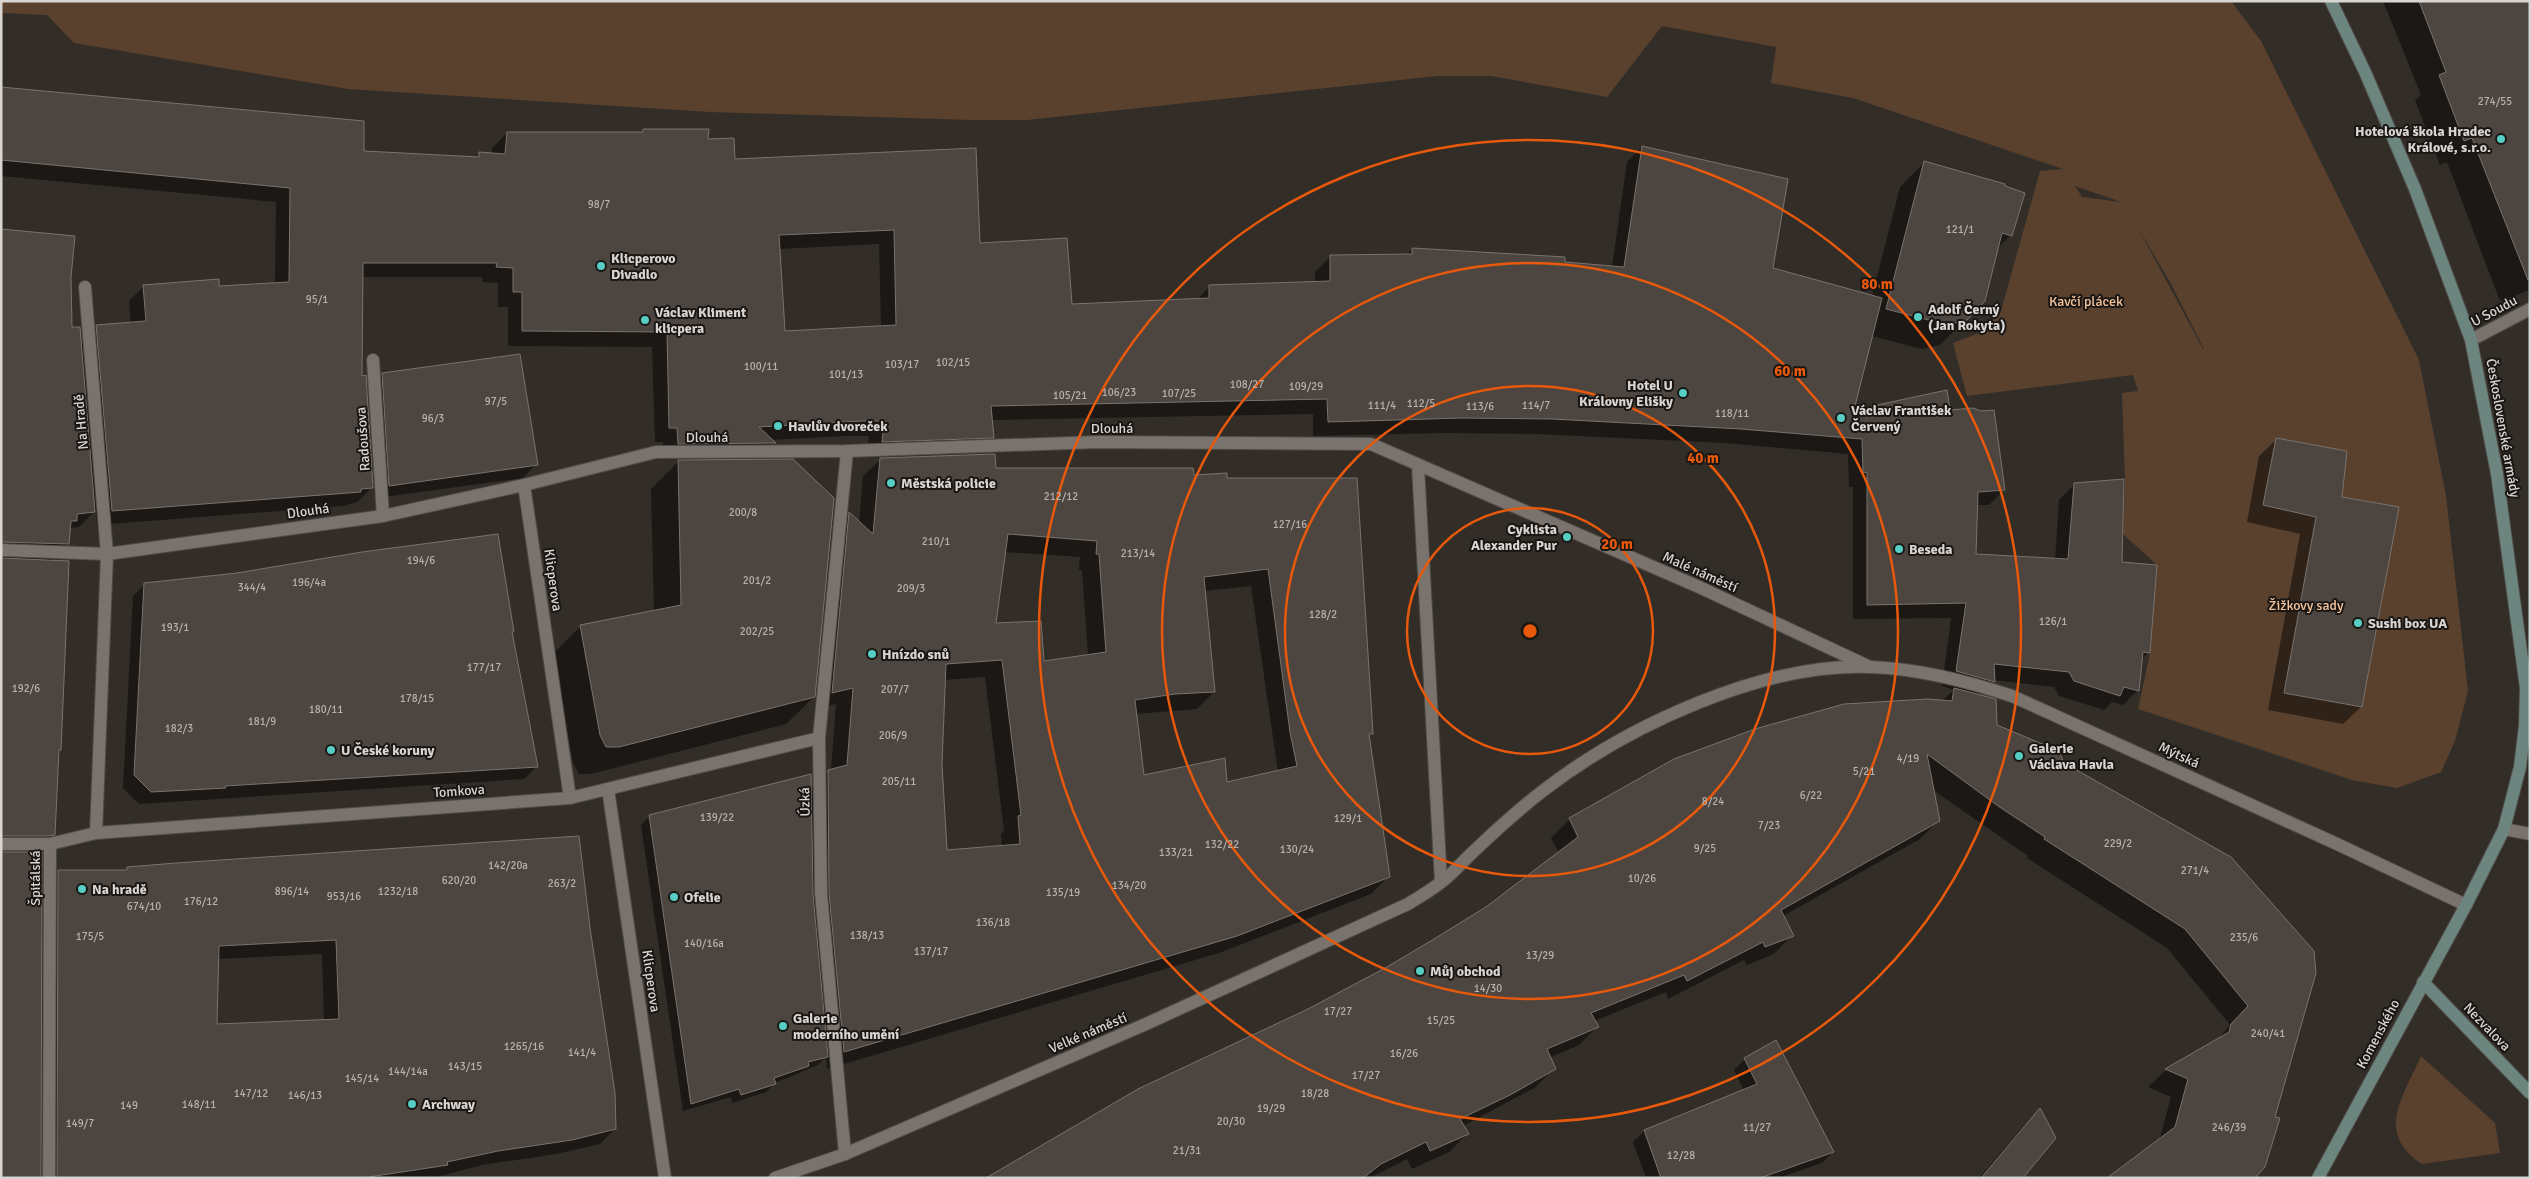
<svg xmlns="http://www.w3.org/2000/svg" width="2531" height="1179" font-family="Signika,sans-serif">
	<style>
		.green { fill: #59412e; fill-rule: evenodd }
		.shadow { fill: #0007; fill-rule: evenodd }
		.building { fill: #4c4540; stroke: #7a736d; fill-rule: evenodd }
		.lines { fill: none; stroke-linecap: round; stroke-linejoin: round }
		.street-casing { stroke: #504b47; stroke-width: 14 }
		.secondary-casing { stroke: #504b47; stroke-width: 14 }
		.street { stroke: #79726d; stroke-width: 12 }
		.secondary { stroke: #6c857f; stroke-width: 12 }
		.ring { fill: none; stroke: #e8590c; stroke-width: 2.5 }
		.poi-dot { fill: #56cec3; stroke: #191614; stroke-width: 2 }
		.labels { text-anchor: middle; dominant-baseline: central; stroke-width: 4; stroke-linejoin: round; paint-order: stroke }
		.number-label { font-size: 11px; fill: #b6b1ae }
		.poi-label { font-size: 14px; font-weight: bold; fill: #d9d5d2; stroke: #191614; text-anchor: start }
		.park-label { font-size: 14px; fill: #f6c49b; stroke: #191614 }
		.street-label { font-size: 14px; fill: #d9d5d2; stroke: #191614 }
		.centre { fill: #e8590c; stroke: #191614; stroke-width: 2.5 }
		.ring-label { font-size: 15px; text-anchor: middle; font-weight: bold; fill: #e8590c; stroke: #191614; stroke-width: 4; stroke-linejoin: round; paint-order: stroke }
	</style>
	<rect width="100%" height="100%" fill="#332d28"/>
	<g class="green">
		<path d="M1 1H2231L2261 41 2419 360 2446 496 2468 691 2455 741 2441 772 2397 788 2352 780 2138 709 2150 653 2157 565 2123 534 2125 479 2122 393 2138 391 2133 375 1967 396 1953 343 1984 331 2001 311 2040 171 2063 169 1853 98 1771 83 1776 47 1662 26 1607 97 1491 76H1438L1027 120H971L710 112 348 89 74 43 47 15 1 13ZM2075 186 2121 202 2082 197ZM2137 226 2170 282 2204 349H2203Z"/>
		<path d="M2421 1056 2495 1123 2500 1153 2422 1164C2375 1133 2403 1097 2421 1056Z"/>
	</g>
	<g class="shadow">
		<path d="M2383 1H2530V290L2500 301 2447 162 2440 165 2415 100 2421 95Z"/>
		<path d="M1 89 362 152 475 158 479 154 492 155V148L507 133H641L643 130 707 140 734 161 978 245 1071 305 1197 300 1209 287 1315 282V272L1330 257 1406 255 1412 249 1612 267 1627 162 1642 147 1772 269 1872 296 1900 187 1925 162 2011 235 1996 250 1966 319 1940 345 1922 349 1871 336 1852 412H1949L2004 490 1989 505H1976L1975 555 2055 560 2059 500 2074 485 2121 564 2149 652 2141 660 2138 690 2123 705 2112 702 2104 710 2059 696 2054 687 1993 680 1979 696 1996 726 2230 858 2274 1117 2159 1141 2171 1097 2148 1087 2166 1070 2216 1041 2230 1025 2167 948 2027 858 2028 856 1933 790 1939 820 1920 839 1783 916 1792 935 1774 954 1747 965 1744 960 1668 999 1666 992 1594 1021 1597 1027 1579 1045 1549 1058 1554 1068 1536 1087 1463 1126 1467 1134 1449 1152 1412 1169 1407 1159 1369 1178H988L1387 968 1486 908 1559 853 1551 838 1570 819 1942 701 1954 690 1942 686 1951 618 1853 619V487H1849L1848 454 1725 443 1537 434 1446 433 1313 436V414L991 420 992 437 977 452 867 456 869 436H846L771 440 774 443 760 458H663V442H655L652 347 508 346V307H498V283L482 282V277H361L360 377 372 487 357 502 344 506 97 525 96 510 79 527 69 528 68 544 51 561 62 709 54 834 38 849 1 850V230L70 277 71 329 80 343 97 327 131 324 129 301 144 286 218 287 275 284 276 202 1 176ZM879 244 881 327 784 333 779 249Z"/>
		<path d="M383 374 536 464 523 478 376 498 369 388Z"/>
		<path d="M2277 439 2341 498 2361 707 2343 724 2268 710 2300 534 2247 522 2259 456Z"/>
		<path d="M881 459 995 469 1226 479 1372 733 1368 737 1388 877 1371 894 1219 953 827 1069 826 1057 818 1065 775 1083 766 1092 732 1103 731 1097 683 1111 641 825 650 816 810 789 831 770 836 704 815 709 832 530 849 513 859 522 863 476ZM1004 552 1080 557 1079 570H1082L1088 656 1043 662 994 624ZM1251 586 1278 772 1226 783 1143 776 1136 714 1197 709 1214 692 1204 591ZM985 677 1004 831 1001 834 1002 847 945 852 941 764 944 680Z"/>
		<path d="M679 461 814 697 786 724 591 774H579L573 763 553 654 581 626 654 612 651 489Z"/>
		<path d="M145 584 513 632 511 633 536 767 524 779 139 804 123 788 133 596Z"/>
		<path d="M578 837 615 1129 600 1144 556 1154 482 1165 433 1178H1L41 995H43L44 886 59 871H125L127 868ZM322 954 324 1021 216 1026 217 959Z"/>
		<path d="M1745 1059 1833 1152 1822 1163 1778 1178H1646L1633 1142 1644 1131 1744 1091 1734 1070Z"/>
		<path d="M2040 1110 2021 1178H1979L2023 1127Z"/>
	</g>
	<g class="building">
		<path d="M2419 1H2530V280H2528L2472 138 2464 141 2439 75 2446 72Z"/>
		<path d="M1 87 364 121V151L479 157V152L505 154 507 132H643V129H709L708 139 734 138 735 159 976 148 980 243 1067 238 1072 304 1209 298V285L1330 281V255L1412 254V248L1565 257V262L1624 267 1642 146 1788 179 1773 268 1882 298 1854 410 1947 390 1950 410 1973 408 1981 411 1994 410 2005 490 1978 492 1976 554 2068 559 2074 483 2124 479 2122 562 2157 565 2150 653 2143 652 2139 691 2124 687 2120 696 2074 681 2069 672 1994 664 1995 682 1956 671 1966 603 1867 605V472L1863 473 1862 439 1741 429 1552 419 1462 418 1328 422 1327 399 991 406 994 438 882 442 884 421H862L759 427 776 443 678 444 677 428H669L667 332 522 331V292H513V268L496 267 497 263H363L362 376 366 375 373 488 361 489V492L112 511 96 325 146 321 143 285 219 279V286L289 282 290 188 1 160ZM894 230 896 325 785 331 779 235Z"/>
		<path d="M1924 161 2005 184V186L2025 193 2012 236 2002 233 1985 301 1967 320 1948 325 1886 309Z"/>
		<path d="M1 229 75 236 71 277 72 327H80L95 512 77 514V521H71L69 544 1 542Z"/>
		<path d="M520 354 538 465 389 486 382 373Z"/>
		<path d="M2276 438 2347 451 2342 497 2399 507 2362 707 2284 693 2316 517 2263 505Z"/>
		<path d="M995 454 996 468H1193L1194 475 1227 473V478H1357L1373 734H1369L1390 877 1237 936 844 1052 829 893 828 770 847 765 853 688 832 693 849 512 873 534 880 458ZM1008 534 1097 541 1096 554H1099L1106 652 1044 661 1041 621 996 623ZM1268 569 1290 732 1297 766 1227 782 1225 758 1144 775 1135 700 1175 694 1215 692 1204 577ZM1002 660 1021 815 1018 816 1020 844 947 850 942 764 946 664Z"/>
		<path d="M793 459 834 498 815 697 619 747H606L600 735 580 625 681 605 678 460Z"/>
		<path d="M498 534 514 632H512L538 767 225 786 226 788 151 792 134 775 144 583 237 573 362 552Z"/>
		<path d="M1 558 69 561 61 750H59L55 835 49 836H1Z"/>
		<path d="M1954 688 1996 699 1997 725 2059 751 2064 763 2231 857 2314 951 2316 973 2275 1117 2280 1118 2265 1167 2255 1178H2107L2175 1127 2188 1079 2165 1069 2229 1032 2231 1024 2248 1006 2185 929 2044 839 2045 837 1998 806 1927 754 1940 821 1781 910 1794 936 1765 947 1763 942 1687 981 1684 975 1591 1013 1599 1027 1547 1049 1556 1069 1510 1095 1460 1119 1469 1134 1430 1151 1426 1142 1381 1164 1363 1178H986L1138 1089 1308 1009 1387 967 1434 939 1486 907 1578 837 1569 818 1674 759 1755 729 1844 704 1928 699 1952 701Z"/>
		<path d="M811 774 813 894 828 1057 808 1062 809 1066 774 1078 776 1084 741 1095 739 1089 691 1104 649 815Z"/>
		<path d="M579 836 590 928 615 1093 616 1129 572 1140 498 1151 447 1162 448 1165 362 1178H57L58 870H127V867L176 863ZM336 940 339 1019 217 1024 219 946Z"/>
		<path d="M1 852H42L41 1178H1Z"/>
		<path d="M1776 1040 1834 1152 1760 1178H1661L1644 1130 1757 1084 1744 1058Z"/>
		<path d="M2040 1108 2056 1138 2023 1178H1981Z"/>
	</g>
	<g class="lines">
		<defs>
			<g id="street">
				<path d="M2471 340 2530 309"/>
				<path d="M373 360 383 516"/>
				<path d="M1418 466 1441 882"/>
				<path d="M524 485 570 798"/>
				<path d="M1 550 107 554 383 516 524 485 656 452 847 451 1098 442 1371 444 1699 587 1870 667"/>
				<path d="M608 789 665 1178"/>
				<path d="M2504 829 2530 834"/>
				<path d="M96 833 570 798 819 738"/>
				<path d="M1 844H50"/>
				<path d="M845 1154 821 893 819 738 847 451"/>
				<path d="M49 1178 50 844 96 833 107 554 85 287"/>
				<path d="M775 1178 845 1154 1146 1024 1408 904C1419 897 1430 891 1440 883 1452 875 1462 862 1473 852 1495 831 1519 809 1544 790 1627 726 1764 662 1871 667 1920 669 1966 681 2012 696L2337 844 2466 905"/>
			</g>
			<g id="secondary">
				<path d="M2423 982 2530 1093"/>
				<path d="M2318 1178 2466 905 2504 829 2520 767 2525 726 2526 688 2497 474 2471 340 2415 189 2365 72 2331 1"/>
			</g>
		</defs>
		<use href="#street" class="street-casing"/>
		<use href="#secondary" class="secondary-casing"/>
		<use href="#street" class="street"/>
		<use href="#secondary" class="secondary"/>
	</g>
	<g class="ring">
		<circle cx="1530" cy="631" r="123"/>
		<circle cx="1530" cy="631" r="245"/>
		<circle cx="1530" cy="631" r="368"/>
		<circle cx="1530" cy="631" r="491"/>
	</g>
	<g class="poi-dot">
		<circle cx="2501" cy="139" r="5"/>
		<circle cx="601" cy="266" r="5"/>
		<circle cx="1918" cy="317" r="5"/>
		<circle cx="645" cy="320" r="5"/>
		<circle cx="1683" cy="393" r="5"/>
		<circle cx="1841" cy="418" r="5"/>
		<circle cx="778" cy="426" r="5"/>
		<circle cx="891" cy="483" r="5"/>
		<circle cx="1567" cy="537" r="5"/>
		<circle cx="1899" cy="549" r="5"/>
		<circle cx="2358" cy="623" r="5"/>
		<circle cx="872" cy="654" r="5"/>
		<circle cx="331" cy="750" r="5"/>
		<circle cx="2019" cy="756" r="5"/>
		<circle cx="82" cy="889" r="5"/>
		<circle cx="674" cy="897" r="5"/>
		<circle cx="1420" cy="971" r="5"/>
		<circle cx="783" cy="1026" r="5"/>
		<circle cx="412" cy="1104" r="5"/>
	</g>
	<g class="labels">
		<g class="number-label">
			<text x="2495" y="101">274/55</text>
			<text x="599" y="204">98/7</text>
			<text x="1960" y="229">121/1</text>
			<text x="317" y="299">95/1</text>
			<text x="953" y="362">102/15</text>
			<text x="902" y="364">103/17</text>
			<text x="761" y="366">100/11</text>
			<text x="846" y="374">101/13</text>
			<text x="1247" y="384">108/27</text>
			<text x="1306" y="386">109/29</text>
			<text x="1119" y="392">106/23</text>
			<text x="1179" y="393">107/25</text>
			<text x="1070" y="395">105/21</text>
			<text x="496" y="401">97/5</text>
			<text x="1421" y="403">112/5</text>
			<text x="1382" y="405">111/4</text>
			<text x="1536" y="405">114/7</text>
			<text x="1480" y="406">113/6</text>
			<text x="1732" y="413">118/11</text>
			<text x="433" y="418">96/3</text>
			<text x="1061" y="496">212/12</text>
			<text x="743" y="512">200/8</text>
			<text x="1290" y="524">127/16</text>
			<text x="936" y="541">210/1</text>
			<text x="1138" y="553">213/14</text>
			<text x="421" y="560">194/6</text>
			<text x="757" y="580">201/2</text>
			<text x="309" y="582">196/4a</text>
			<text x="252" y="587">344/4</text>
			<text x="911" y="588">209/3</text>
			<text x="1323" y="614">128/2</text>
			<text x="2053" y="621">126/1</text>
			<text x="175" y="627">193/1</text>
			<text x="757" y="631">202/25</text>
			<text x="484" y="667">177/17</text>
			<text x="26" y="688">192/6</text>
			<text x="895" y="689">207/7</text>
			<text x="417" y="698">178/15</text>
			<text x="326" y="709">180/11</text>
			<text x="262" y="721">181/9</text>
			<text x="179" y="728">182/3</text>
			<text x="893" y="735">206/9</text>
			<text x="1908" y="758">4/19</text>
			<text x="1864" y="771">5/21</text>
			<text x="899" y="781">205/11</text>
			<text x="1811" y="795">6/22</text>
			<text x="1713" y="801">8/24</text>
			<text x="717" y="817">139/22</text>
			<text x="1348" y="818">129/1</text>
			<text x="1769" y="825">7/23</text>
			<text x="2118" y="843">229/2</text>
			<text x="1222" y="844">132/22</text>
			<text x="1705" y="848">9/25</text>
			<text x="1297" y="849">130/24</text>
			<text x="1176" y="852">133/21</text>
			<text x="508" y="865">142/20a</text>
			<text x="2195" y="870">271/4</text>
			<text x="1642" y="878">10/26</text>
			<text x="459" y="880">620/20</text>
			<text x="562" y="883">263/2</text>
			<text x="1129" y="885">134/20</text>
			<text x="292" y="891">896/14</text>
			<text x="398" y="891">1232/18</text>
			<text x="1063" y="892">135/19</text>
			<text x="344" y="896">953/16</text>
			<text x="201" y="901">176/12</text>
			<text x="144" y="906">674/10</text>
			<text x="993" y="922">136/18</text>
			<text x="867" y="935">138/13</text>
			<text x="90" y="936">175/5</text>
			<text x="2244" y="937">235/6</text>
			<text x="704" y="943">140/16a</text>
			<text x="931" y="951">137/17</text>
			<text x="1540" y="955">13/29</text>
			<text x="1488" y="988">14/30</text>
			<text x="1338" y="1011">17/27</text>
			<text x="1441" y="1020">15/25</text>
			<text x="2268" y="1033">240/41</text>
			<text x="524" y="1046">1265/16</text>
			<text x="582" y="1052">141/4</text>
			<text x="1404" y="1053">16/26</text>
			<text x="465" y="1066">143/15</text>
			<text x="408" y="1071">144/14a</text>
			<text x="1366" y="1075">17/27</text>
			<text x="362" y="1078">145/14</text>
			<text x="251" y="1093">147/12</text>
			<text x="1315" y="1093">18/28</text>
			<text x="305" y="1095">146/13</text>
			<text x="199" y="1104">148/11</text>
			<text x="129" y="1105">149</text>
			<text x="1271" y="1108">19/29</text>
			<text x="1231" y="1121">20/30</text>
			<text x="80" y="1123">149/7</text>
			<text x="1757" y="1127">11/27</text>
			<text x="2229" y="1127">246/39</text>
			<text x="1187" y="1150">21/31</text>
			<text x="1681" y="1155">12/28</text>
		</g>
		<g class="poi-label">
			<text x="2491" y="131" text-anchor="end">Hotelová škola Hradec<tspan x="2491" dy="16">Králové, s.r.o.</tspan></text>
			<text x="611" y="258">Klicperovo<tspan x="611" dy="16">Divadlo</tspan></text>
			<text x="1928" y="309">Adolf Černý<tspan x="1928" dy="16">(Jan Rokyta)</tspan></text>
			<text x="655" y="312">Václav Kliment<tspan x="655" dy="16">klicpera</tspan></text>
			<text x="1673" y="385" text-anchor="end">Hotel U<tspan x="1673" dy="16">Královny Elišky</tspan></text>
			<text x="1851" y="410">Václav František<tspan x="1851" dy="16">Červený</tspan></text>
			<text x="788" y="426">Havlův dvoreček</text>
			<text x="901" y="483">Městská policie</text>
			<text x="1557" y="529" text-anchor="end">Cyklista<tspan x="1557" dy="16">Alexander Pur</tspan></text>
			<text x="1909" y="549">Beseda</text>
			<text x="2368" y="623">Sushi box UA</text>
			<text x="882" y="654">Hnízdo snů</text>
			<text x="2029" y="748">Galerie<tspan x="2029" dy="16">Václava Havla</tspan></text>
			<text x="341" y="750">U České koruny</text>
			<text x="92" y="889">Na hradě</text>
			<text x="684" y="897">Ofelie</text>
			<text x="1430" y="971">Můj obchod</text>
			<text x="793" y="1018">Galerie<tspan x="793" dy="16">moderního umění</tspan></text>
			<text x="422" y="1104">Archway</text>
		</g>
		<g class="park-label">
			<text x="2086" y="301">Kavčí plácek</text>
			<text x="2306" y="605">Žižkovy sady</text>
		</g>
		<g class="street-label">
			<text transform="translate(2494 311) rotate(-28)">U Soudu</text>
			<text transform="translate(81 422) rotate(-95)">Na Hradě</text>
			<text x="1112" y="428">Dlouhá</text>
			<text transform="translate(2503 428) rotate(80)">Československé armády</text>
			<text x="707" y="437">Dlouhá</text>
			<text transform="translate(363 439) rotate(-94)">Radoušova</text>
			<text transform="translate(308 511) rotate(-8)">Dlouhá</text>
			<text transform="translate(1700 572) rotate(24)">Malé náměstí</text>
			<text transform="translate(553 580) rotate(82)">Klicperova</text>
			<text transform="translate(2179 755) rotate(25)">Mýtská</text>
			<text transform="translate(459 791) rotate(-4)">Tomkova</text>
			<text transform="translate(805 802) rotate(-91)">Úzká</text>
			<text transform="translate(35 878) rotate(-90)">Špitálská</text>
			<text transform="translate(651 981) rotate(82)">Klicperova</text>
			<text transform="translate(2487 1027) rotate(46)">Nezvalova</text>
			<text transform="translate(1088 1033) rotate(-23)">Velké náměstí</text>
			<text transform="translate(2378 1034) rotate(-62)">Komenského</text>
		</g>
	</g>
	<circle cx="1530" cy="631" r="8" class="centre"/>
	<g class="ring-label">
		<text x="1877" y="289">80 m</text>
		<text x="1790" y="376">60 m</text>
		<text x="1703" y="463">40 m</text>
		<text x="1617" y="549">20 m</text>
	</g>
	<rect width="2531" height="1179" fill="none" stroke="#d9d5d2" stroke-width="5"/>
</svg>
